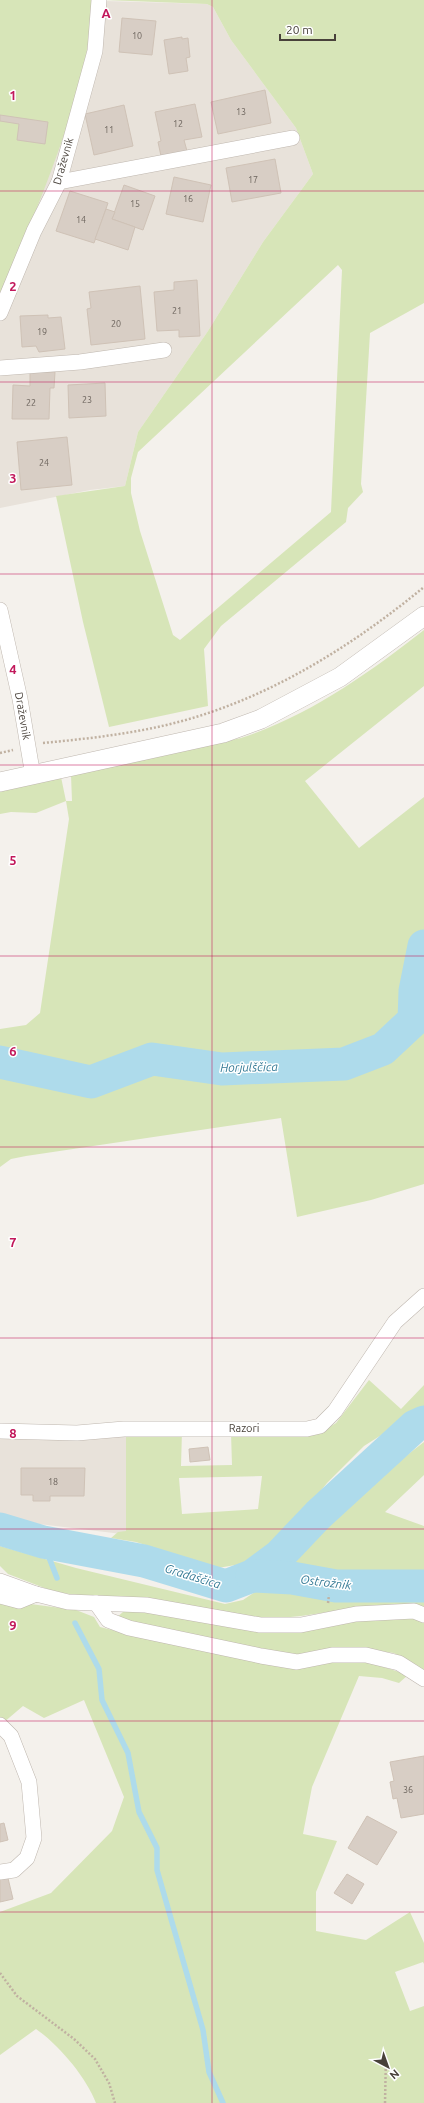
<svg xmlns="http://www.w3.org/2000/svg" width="424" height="2103" font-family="Ubuntu,sans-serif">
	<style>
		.residential { fill: #e8e2da }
		.green { fill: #d7e5b8; fill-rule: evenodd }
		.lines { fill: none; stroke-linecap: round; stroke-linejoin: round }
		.stream { stroke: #aedbeb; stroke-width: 5.5 }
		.river { stroke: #aedbeb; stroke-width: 33 }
		.building { fill: #d8cec5; stroke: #cfc2b6 }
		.minor-casing { stroke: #bfb7af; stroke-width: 16 }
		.tertiary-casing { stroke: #bfb7af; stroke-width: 20 }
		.path { stroke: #c0b1a1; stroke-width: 2.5; stroke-dasharray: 2 2; stroke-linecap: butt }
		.minor { stroke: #fff; stroke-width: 15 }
		.tertiary { stroke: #fff; stroke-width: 19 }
		.grid { fill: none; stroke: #c2185b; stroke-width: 1; stroke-opacity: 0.55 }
		.labels { text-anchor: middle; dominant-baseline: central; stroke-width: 3; stroke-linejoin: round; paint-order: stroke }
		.number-label { font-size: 9px; fill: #6c645d }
		.street-label { font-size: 11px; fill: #48413a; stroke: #fff }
		.water-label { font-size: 12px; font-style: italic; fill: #357a95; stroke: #fff }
		.grid-label { font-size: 13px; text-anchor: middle; font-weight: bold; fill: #c2185b; stroke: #fff; stroke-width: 3; stroke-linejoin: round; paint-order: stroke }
	</style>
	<rect width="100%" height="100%" fill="#f4f1ec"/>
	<g class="residential">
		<path d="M105 1 207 4 213 7 231 40 296 128 313 174 263 242 208 331 138 432 125 486 90 490 0 508V298L55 158 69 118 87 45 93 11Z"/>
		<path d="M132 1423 130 1535 39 1524 0 1514V1425L77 1429Z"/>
	</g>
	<g class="green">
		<path d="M0 0H92L93 11C89 33 87 57 81 79 61 154 29 227 0 298Z"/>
		<path d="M105 0H424V303L370 333 361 484 363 492 348 508 346 522 221 626 204 649 208 706 109 727 83 622 56 496 125 486 138 432 208 331 263 242 313 174 296 128 231 40 213 7 207 4ZM338 265 342 270 331 512 180 640 173 635 140 531 131 493V478L138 452Z"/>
		<path d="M424 630V686L305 781 359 848 424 797V1184L371 1200 297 1217 281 1118 26 1156 11 1159 0 1167V1029L26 1025 40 1013 69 819 66 801 36 813 11 812 0 814V789L61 777 66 801H72L71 775 241 738C309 716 369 673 424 630Z"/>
		<path d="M369 1380 401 1409 424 1385V1408L364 1446 327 1483 299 1518 255 1557 241 1564 218 1568 136 1542 111 1538 118 1532 126 1531V1434L182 1431 181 1466 232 1465 231 1433 318 1434 336 1423ZM262 1476 258 1509 182 1514 179 1478Z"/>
		<path d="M424 1442V1475L385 1512 424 1526V1607L415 1604 356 1608 301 1616 259 1620 55 1592 8 1574 0 1566V1546L76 1568 225 1604 243 1600 270 1582 362 1490Z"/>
		<path d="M0 1600 76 1610 94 1617 100 1627 153 1640 292 1667 360 1659 408 1675 399 1683 382 1678 359 1676 312 1787 303 1834 337 1841 316 1892V1931L366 1940 410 1912 424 1943V1964L423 1962 395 1972 410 2011 424 2006V2103H96C86 2077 59 2045 36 2029L0 2055V1912L51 1893 112 1831 124 1797 84 1700 44 1718 23 1706 3 1723 0 1719Z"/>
		<path d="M123 1612H152L217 1621 413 1619 424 1622V1672L394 1653 364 1649 295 1656 116 1618Z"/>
	</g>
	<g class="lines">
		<g class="stream">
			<path d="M43 1542 57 1578"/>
			<path d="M75 1623 99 1669 102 1700 128 1753 139 1812 157 1848V1870L203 2030 209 2072 223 2103"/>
		</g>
		<g class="river">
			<path d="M0 1062 91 1082 152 1059 222 1069 344 1064 383 1049 414 1020 415 991 424 946"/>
			<path d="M0 1529 43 1542 144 1561 226 1586 252 1576 279 1556 318 1515 415 1426 424 1422"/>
			<path d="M252 1576 292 1578 336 1586H424"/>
		</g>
	</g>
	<g class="building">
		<path d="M122 18 156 21 152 55 119 52Z"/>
		<path d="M182 37V39L188 38 190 57 186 58 188 71 169 74 164 40Z"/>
		<path d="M265 90 271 123 218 134 211 102Z"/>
		<path d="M195 104 202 137 184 140 187 151 161 156 158 142 161 141 155 112Z"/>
		<path d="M124 105 133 146 94 155 85 114Z"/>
		<path d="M0 115 48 122 45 144 17 140 19 124 0 121Z"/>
		<path d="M275 159 281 193 232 202 226 168Z"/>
		<path d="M174 177 211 185 203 222 166 214Z"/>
		<path d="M124 185 155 196 143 230 112 219Z"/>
		<path d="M70 191 108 203 94 243 56 231Z"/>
		<path d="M106 209 115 212 112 219 135 227 128 250 95 239Z"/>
		<path d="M197 280 200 336 179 337V330L157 331 154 292 174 290V282Z"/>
		<path d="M140 286 145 339 91 345 87 309 91 308 89 292Z"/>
		<path d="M48 315V318L61 317 65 349 39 352 36 346 22 347 20 316Z"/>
		<path d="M30 372H55L54 388H50L49 419H12L13 385 30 386Z"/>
		<path d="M105 383 106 416 69 418 68 385Z"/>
		<path d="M67 437 72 485 21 490 17 442Z"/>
		<path d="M208 1447 210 1460 190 1462 189 1449Z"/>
		<path d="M21 1468H85L84 1496H50V1501H33V1495H21Z"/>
		<path d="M424 1756V1814L401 1818 397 1798 393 1799 390 1782 394 1781 390 1762Z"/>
		<path d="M367 1816 397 1832 377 1865 348 1848Z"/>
		<path d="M4 1823 8 1840 0 1842V1824Z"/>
		<path d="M7 1874 13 1899 0 1902V1876Z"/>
		<path d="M347 1874 364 1884 352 1904 334 1893Z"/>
	</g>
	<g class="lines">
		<defs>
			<g id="minor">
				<path d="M59 182 292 138"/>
				<path d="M0 313 34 231 59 182 95 51 99 0"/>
				<path d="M0 368 80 362 164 350"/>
				<path d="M0 610 20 699 33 776"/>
				<path d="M0 1431 77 1433 124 1429H307L320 1426 335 1411 395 1322 424 1296"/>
				<path d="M0 1581 36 1594 68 1602 146 1605 260 1625H301L356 1614 414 1611 424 1615"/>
				<path d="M0 1596 19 1601 36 1594"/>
				<path d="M96 1603 108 1620 129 1628 261 1656 297 1662 332 1655H366L399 1663 424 1679"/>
				<path d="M0 1725 11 1736 29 1782 34 1838 27 1858 14 1870 0 1872"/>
			</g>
			<path id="tertiary" d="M0 782 223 733 261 719 340 677 424 616"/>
		</defs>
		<use href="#minor" class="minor-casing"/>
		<use href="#tertiary" class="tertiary-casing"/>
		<g class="path">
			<path d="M43 743C95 738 149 732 199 716 282 690 357 642 424 587"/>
			<path d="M0 753 13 750"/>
			<path d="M328 1603 329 1595"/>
			<path d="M0 1973 17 1996 74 2039 95 2059 109 2083 115 2103"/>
			<path d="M385 2103 386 2055"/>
		</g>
		<use href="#minor" class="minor"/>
		<use href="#tertiary" class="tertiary"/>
	</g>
	<path class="grid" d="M212 0V2103M0 191H424M0 382H424M0 574H424M0 765H424M0 956H424M0 1147H424M0 1338H424M0 1529H424M0 1721H424M0 1912H424"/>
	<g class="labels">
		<g class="number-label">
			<text x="137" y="36">10</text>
			<text x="241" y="112">13</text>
			<text x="178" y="124">12</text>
			<text x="109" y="130">11</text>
			<text x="253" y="180">17</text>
			<text x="188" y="199">16</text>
			<text x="135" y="204">15</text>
			<text x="81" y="220">14</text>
			<text x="177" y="311">21</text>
			<text x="116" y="324">20</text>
			<text x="42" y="332">19</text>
			<text x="87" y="400">23</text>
			<text x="31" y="403">22</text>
			<text x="44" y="463">24</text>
			<text x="53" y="1482">18</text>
			<text x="408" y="1790">36</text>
		</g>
		<g class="street-label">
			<text transform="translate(63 161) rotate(-74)">Draževnik</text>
			<text transform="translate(23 716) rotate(80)">Draževnik</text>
			<text x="244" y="1428">Razori</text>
		</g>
		<g class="water-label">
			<text transform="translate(249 1067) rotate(-1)">Horjulščica</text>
			<text transform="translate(193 1576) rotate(17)">Gradaščica</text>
			<text transform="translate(326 1582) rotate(7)">Ostrožnik</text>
		</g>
	</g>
	<g class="grid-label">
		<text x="106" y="18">A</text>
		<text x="13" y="100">1</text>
		<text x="13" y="291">2</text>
		<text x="13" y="483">3</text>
		<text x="13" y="674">4</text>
		<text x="13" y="865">5</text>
		<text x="13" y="1056">6</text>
		<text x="13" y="1247">7</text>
		<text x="13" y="1438">8</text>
		<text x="13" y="1630">9</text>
	</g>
	<g transform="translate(388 2067) rotate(139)" stroke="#ffffff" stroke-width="3" paint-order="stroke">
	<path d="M0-3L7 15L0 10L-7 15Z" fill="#48413a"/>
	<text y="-6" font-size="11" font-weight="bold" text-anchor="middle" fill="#48413a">N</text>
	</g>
	<path d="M280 34v6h55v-6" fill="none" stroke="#48413a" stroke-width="2"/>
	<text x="286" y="34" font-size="12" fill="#48413a" stroke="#ffffff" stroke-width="3" paint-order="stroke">20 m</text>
</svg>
